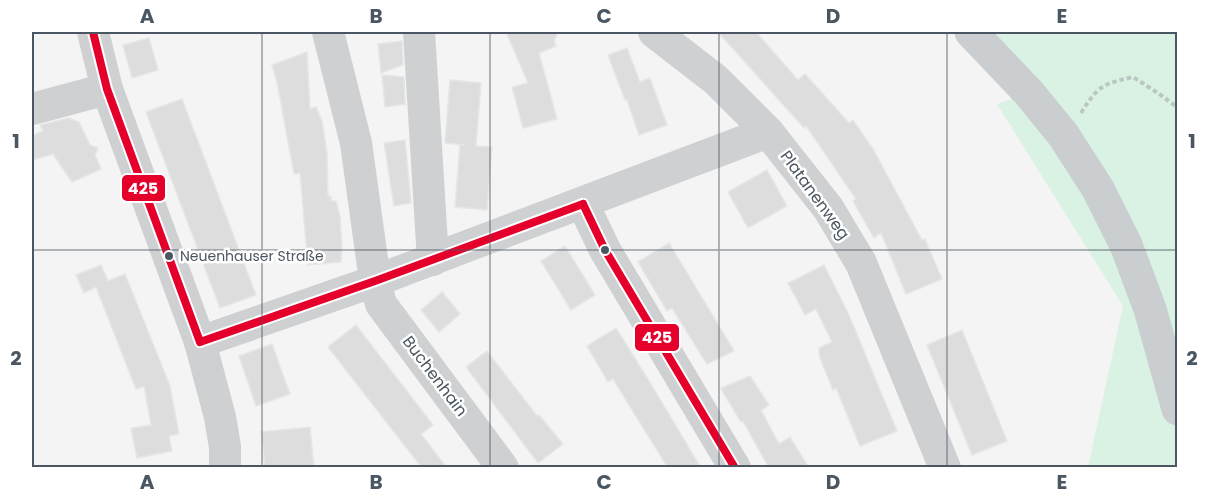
<svg xmlns="http://www.w3.org/2000/svg" width="1209" height="499" font-family="Poppins,sans-serif">
	<style>
		.green { fill: #d9f2e3 }
		.building { fill: #ddddde; stroke: #e5e6e7; stroke-width: 1.5 }
		.lines { fill: none; stroke-linecap: round; stroke-linejoin: round }
		.path { stroke: #bcc7c4; stroke-width: 4; stroke-dasharray: 4.5 3; stroke-linecap: butt }
		.minor { stroke: #ced0d2; stroke-width: 32 }
		.major { stroke: #caced1; stroke-width: 33 }
		.bus-1-casing { stroke: #fff; stroke-width: 12 }
		.bus-1 { stroke: #e4002b; stroke-width: 8 }
		.grid { fill: none; stroke: #4a5661; stroke-width: 1.5; stroke-opacity: 0.55 }
		.bus-dot { fill: #4a5661; stroke: #fff; stroke-width: 2 }
		.labels { text-anchor: middle; dominant-baseline: central; stroke-width: 5; stroke-linejoin: round; paint-order: stroke }
		.bus-label { font-size: 14px; fill: #4a5661; stroke: #fff; text-anchor: start }
		.street-label { font-size: 16px; fill: #4a5661; stroke: #fff }
		.line-badge { stroke: #fff; stroke-width: 2 }
		.badge-label { font-size: 16px; text-anchor: middle; font-weight: bold; fill: #fff }
		.neatline { fill: none; stroke: #4a5661; stroke-width: 2 }
		.grid-label { font-size: 20px; text-anchor: middle; font-weight: bold; fill: #4a5661 }
	</style>
	<rect width="100%" height="100%" fill="#f4f4f4"/>
	<path class="green" d="M971 32H1177V467H1088L1123 306 997 104 1028 93Z"/>
	<g class="building">
		<path d="M506 32H558L554 41 556 46 539 53 557 119 523 128 512 87 528 83Z"/>
		<path d="M718 32H756L798 80 805 74 849 123 853 120 873 149 922 240 925 239 942 279 906 294 881 233 874 238 853 201 856 199 806 126 804 128Z"/>
		<path d="M149 38 158 70 132 78 123 45Z"/>
		<path d="M402 41 403 65 381 73 378 44Z"/>
		<path d="M627 48 640 82 650 78 667 125 639 135 627 100H625L608 55Z"/>
		<path d="M307 52 310 109 316 107 322 121 327 153 328 196H331V201H336L340 216 342 247 341 262 308 265 300 173 294 174 277 82 272 65Z"/>
		<path d="M382 75 404 77 405 104 385 107Z"/>
		<path d="M450 80 481 83 476 146 492 147 487 210 455 207 460 145H464L445 143Z"/>
		<path d="M182 99 256 295 220 308 146 112Z"/>
		<path d="M69 118 79 122 90 145 98 148 95 155 101 169 72 182 53 154 32 160V136L43 131 40 125Z"/>
		<path d="M405 140 411 203 394 206 384 143Z"/>
		<path d="M767 170 787 206 748 228 728 192Z"/>
		<path d="M669 243 734 351 707 364 672 308 667 311 638 262Z"/>
		<path d="M565 246 595 295 571 310 541 261Z"/>
		<path d="M101 265 108 281 125 274 170 386 179 434 169 436 172 451 137 458 131 428 151 425 144 386 136 389 96 287 84 293 76 275Z"/>
		<path d="M824 265 849 315 897 431 860 446 836 388 833 390 819 355V348L832 342 816 309 805 315 788 283Z"/>
		<path d="M442 292 460 314 439 332 421 310Z"/>
		<path d="M356 325 433 425 421 434 447 468H422L328 347Z"/>
		<path d="M616 328 649 381 701 468H668L613 379 608 382 587 346Z"/>
		<path d="M962 330 1007 441 972 455 927 345Z"/>
		<path d="M272 344 290 394 256 406 239 356Z"/>
		<path d="M487 351 537 416 539 415 563 444 538 463 466 367Z"/>
		<path d="M750 376 769 405 761 410 779 444 790 437 809 468H769L743 421 741 422 722 391H723L721 388Z"/>
		<path d="M310 427 314 468H265L261 432Z"/>
	</g>
	<g class="lines">
		<path class="path" d="M1081 113C1098 86 1102 84 1133 77L1158 93 1178 108"/>
		<g class="minor">
			<path d="M93 32 107 89 200 342 220 417 225 447V468"/>
			<path d="M328 32 356 143 375 281 381 304 503 468"/>
			<path d="M419 32 433 260"/>
			<path d="M654 32 716 80 768 132 828 208 861 263 945 468"/>
			<path d="M32 109 107 89"/>
			<path d="M583 204 605 250 735 468"/>
			<path d="M200 342 375 281 768 132"/>
		</g>
		<path class="major" d="M971 32 1029 93 1064 136 1098 189 1126 245 1150 309 1178 409"/>
		<defs>
			<g id="bus-1">
				<path d="M93 32 107 89 200 342"/>
				<path d="M583 204 605 250 735 468"/>
				<path d="M200 342 375 281 583 204"/>
			</g>
		</defs>
		<use href="#bus-1" class="bus-1-casing"/>
		<use href="#bus-1" class="bus-1"/>
	</g>
	<path class="grid" d="M262 32V468M490 32V468M719 32V468M947 32V468M32 250H1178"/>
	<g class="bus-dot">
		<circle cx="605" cy="250" r="5"/>
		<circle cx="169" cy="256" r="5"/>
	</g>
	<g class="labels">
		<g class="bus-label">
			<text x="180" y="256">Neuenhauser Straße</text>
		</g>
		<g class="street-label">
			<text transform="translate(815 195) rotate(54)">Platanenweg</text>
			<text transform="translate(435 376) rotate(53)">Buchenhain</text>
		</g>
	</g>
	<g class="line-badge">
		<rect x="121" y="174" width="45" height="28" rx="6" fill="#e4002b"/>
		<rect x="634" y="323" width="46" height="29" rx="6" fill="#e4002b"/>
	</g>
	<g class="badge-label">
		<text x="143" y="194">425</text>
		<text x="657" y="343">425</text>
	</g>
	<rect width="1209" height="499" fill="none" stroke="#ffffff" stroke-width="66"/>
	<rect x="33" y="33" width="1143" height="433" class="neatline"/>
	<g class="grid-label">
		<text x="147" y="23">A</text>
		<text x="376" y="23">B</text>
		<text x="604" y="23">C</text>
		<text x="833" y="23">D</text>
		<text x="1062" y="23">E</text>
		<text x="16" y="148">1</text>
		<text x="1192" y="148">1</text>
		<text x="16" y="365">2</text>
		<text x="1192" y="365">2</text>
		<text x="147" y="489">A</text>
		<text x="376" y="489">B</text>
		<text x="604" y="489">C</text>
		<text x="833" y="489">D</text>
		<text x="1062" y="489">E</text>
	</g>
</svg>
